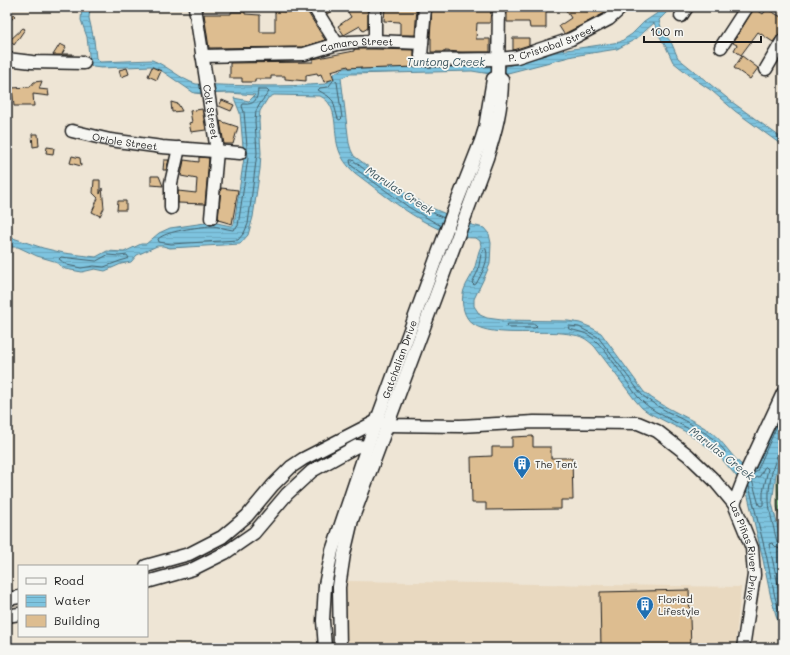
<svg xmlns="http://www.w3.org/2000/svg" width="790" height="655" font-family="Mali,sans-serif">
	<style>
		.built { fill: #e9d9c0 }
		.cemetery { fill: url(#cemetery-stones); stroke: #5d7a5e }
		.water { fill: url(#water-rules); stroke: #578191 }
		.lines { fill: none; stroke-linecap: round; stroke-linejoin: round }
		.shore { stroke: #435f6a; stroke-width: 1 }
		.building { fill: #ddbd90; stroke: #1c1c1c }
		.minor-casing { stroke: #1c1c1c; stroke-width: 15 }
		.minor { stroke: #f6f6f2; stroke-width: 12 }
		.labels { text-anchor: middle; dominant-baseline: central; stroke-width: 3.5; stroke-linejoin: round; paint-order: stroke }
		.street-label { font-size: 10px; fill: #1c1c1c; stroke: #f6f6f2 }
		.poi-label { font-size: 10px; fill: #1c1c1c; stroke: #f6f6f2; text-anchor: start }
		.water-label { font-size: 11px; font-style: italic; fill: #3e5760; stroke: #f6f6f2 }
	</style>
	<defs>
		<pattern id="cemetery-stones" width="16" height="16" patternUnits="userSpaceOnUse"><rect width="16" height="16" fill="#9ed9a0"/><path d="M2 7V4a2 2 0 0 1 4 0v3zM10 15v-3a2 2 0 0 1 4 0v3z" fill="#88ba89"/></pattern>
		<pattern id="water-rules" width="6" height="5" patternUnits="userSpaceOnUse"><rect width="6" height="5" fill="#7ec4df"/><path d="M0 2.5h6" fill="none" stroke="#6ca8bf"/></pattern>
	</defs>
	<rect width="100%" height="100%" fill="#eee5d5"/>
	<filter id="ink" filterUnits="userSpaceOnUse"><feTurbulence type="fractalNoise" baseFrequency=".025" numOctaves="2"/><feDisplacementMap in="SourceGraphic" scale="8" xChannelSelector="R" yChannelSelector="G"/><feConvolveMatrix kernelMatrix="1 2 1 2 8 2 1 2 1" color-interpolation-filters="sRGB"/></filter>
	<g filter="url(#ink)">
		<path class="built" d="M346 581 741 587 735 648H347Z"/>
		<path class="cemetery" d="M783 450V529L777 507V481Z"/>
		<path class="water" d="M82 7H90L89 18 94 40 96 58 100 62 152 60C168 66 180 79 196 84 239 86 282 87 326 84L336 72 345 68 407 64 441 65 461 62 504 67 559 51 620 42 632 34 644 22 656 14 665 7H672L659 20 662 31 671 42 678 58 732 102 783 139V146L735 111 712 91 693 78 673 62 666 47 657 32 654 23 636 39 617 49 573 56 504 74H490L472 71 350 74 341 78 349 143 351 150 354 156 397 188 427 206 472 225 484 228 489 234 491 243 490 264 485 276 474 299V306L480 315 487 318 502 320 568 321 580 323 590 327 601 333 644 392C664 409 690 417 711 432 724 442 731 456 743 466L783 403V448L776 474 772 503 783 548V639L771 598 762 555 746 488 721 458 705 445 688 433 649 413 642 408 635 400 595 347C589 341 583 336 574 335 548 328 493 339 473 324 464 318 461 304 463 294 464 286 470 279 473 272 477 263 477 254 481 246L480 241 476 238C436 239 386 196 355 173 347 166 341 158 338 147 333 130 339 105 320 96L274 95 268 98 260 111 259 121 261 153 260 169 253 217 248 235 240 244 170 248 163 246H157L137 255 131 262 121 264 105 271 95 269 82 272 65 269 54 261 37 256 18 247H11L7 273V236L43 248 64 253 96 257 107 251 124 252 141 244H146L159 233 170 228 212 222 231 226 234 224 244 158 240 113 234 98 249 101 255 95 230 93 203 94 194 93 162 71 151 66 101 68 93 67 90 64 87 37 81 20Z"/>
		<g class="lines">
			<g class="shore">
				<path d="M334 80 337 82 342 118 340 120 338 119 333 101 328 96 318 90 320 88 328 87Z"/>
				<path d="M258 90H267L269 92 261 102 256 111 255 121 257 153 252 193 248 224 244 233 238 240 171 244 159 242 158 239C166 231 198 227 211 226 218 226 225 229 233 230L238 226 248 158 244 112 242 106 243 104C255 105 257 100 258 90Z"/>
				<path d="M441 226 410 208 357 170 351 165 350 160H353C380 183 410 203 444 218"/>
				<path d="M486 249C490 260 481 275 476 284L474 285 472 283 478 271 481 254 484 250Z"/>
				<path d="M108 255 119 256 127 255 129 258 127 259 120 261 104 267 94 266 81 268 67 265 59 259 61 257 96 261Z"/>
				<path d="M508 324H535L537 326 535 328H509L507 326Z"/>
				<path d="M569 326 579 327 598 337 642 395C667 416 703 424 725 451L724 453H722C711 444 701 435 689 429 671 419 651 412 638 397 626 382 605 346 590 336 584 332 576 331 569 329Z"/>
				<path d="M783 450 779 451C776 456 775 463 773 468 765 499 770 512 777 542L780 544 783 545"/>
				<path d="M766 467 768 469 763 492V505L761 506 759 505 752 480 760 476 764 468Z"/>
				<path d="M753 474 757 471 783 412"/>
				<path d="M749 486 766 554 775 597 783 624"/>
				<path d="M783 550 777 548 772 543 769 544 783 607"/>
			</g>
		</g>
		<g class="building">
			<path d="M323 7H337L327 14Z"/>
			<path d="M345 7H364L368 12V28L363 31 360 26 344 35 338 26 351 17Z"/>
			<path d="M385 7H417L415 35H400V22L384 21Z"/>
			<path d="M432 7 491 8 490 23H477L476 39H490V52H461L445 51V52H431V38H430Z"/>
			<path d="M564 7H581L586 11 592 7H611L605 13 564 34 559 26 571 18Z"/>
			<path d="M529 8H546V28H530L529 22H507V9H529Z"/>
			<path d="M754 8 763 14 767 9 783 18V29L773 42 758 32 741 55 734 50 737 45 733 43Z"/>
			<path d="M289 10 307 11 325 40 303 47 209 48 204 14H231V12H245V14L260 15V32H275V11L289 12Z"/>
			<path d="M11 12 15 16 10 21 7 18V16Z"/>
			<path d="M23 28 25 29 14 45 10 40Z"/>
			<path d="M513 38H529V45L513 50Z"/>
			<path d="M60 44 66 47 62 54H73V55H53Z"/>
			<path d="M354 49H375L414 50V56L416 61V67L361 69V67L349 68 348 66 331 71 334 79 324 82 321 74 318 75 317 73 306 75V81L285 79V76H271V79H255V82H242V78H230V63L313 62V59L354 51Z"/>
			<path d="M742 56 758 68 750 79 734 68Z"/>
			<path d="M152 67 161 71 157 80 148 76Z"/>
			<path d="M127 68 129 74 121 77 119 70Z"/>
			<path d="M42 81 39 89 48 90 49 96 33 94 34 106H14L12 88 30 87 34 82Z"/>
			<path d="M222 100 234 105 231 111 219 106Z"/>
			<path d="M171 102 178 104 182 111 172 112Z"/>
			<path d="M202 109 206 130 191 132 189 123 192 122 190 111Z"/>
			<path d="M220 121 238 127 233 144H224Z"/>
			<path d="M32 134H38L39 146 33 147Z"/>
			<path d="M47 147 54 148 53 154 46 153Z"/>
			<path d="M72 156 80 158 81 166 70 163Z"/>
			<path d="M199 157 209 158 205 204 178 203V191L196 193 197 179 181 176 184 160 199 162Z"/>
			<path d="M164 160H169L166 170H163Z"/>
			<path d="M151 176H159L163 186 151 185Z"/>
			<path d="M94 180H100V194L102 188 104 208 100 216 92 212 98 198 93 193Z"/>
			<path d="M221 188 238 190 232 224 218 220Z"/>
			<path d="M118 201H126V210H117Z"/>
			<path d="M533 436V447H551V458H572L573 500H561V509L486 510V503H472L471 457 492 456V447H512V437Z"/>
			<path d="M689 590 691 648H601L600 592Z"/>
		</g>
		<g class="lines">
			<defs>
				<g id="minor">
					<path id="s1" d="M195 7 217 151 211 218"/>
					<path d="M314 7 337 44"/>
					<path id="s2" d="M425 7 421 56 426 60 498 59 517 57 571 39 609 19 622 7"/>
					<path d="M681 16 687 7"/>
					<path d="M375 41V7"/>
					<path d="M721 47 747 7"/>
					<path id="s3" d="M202 56 304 54 337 44 350 42 375 41 422 43"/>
					<path d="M7 59 32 62 84 63"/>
					<path d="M766 69 783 40"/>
					<path id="s4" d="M72 131 110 140 162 147 240 153"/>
					<path d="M171 208V183L179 148"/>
					<path d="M734 504 748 468 783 393"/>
					<path id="s5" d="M146 566 189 554 222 537 247 516 273 485 291 467 303 459 377 421 387 425 460 426 534 422 638 423 657 431 688 455 714 480 734 504 752 548 754 575 743 648"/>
					<path d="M147 582 193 569 225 553 254 533 287 494 312 471 357 446 367 447"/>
					<path d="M7 599 19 597"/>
					<path d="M7 616 19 614"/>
					<path id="s6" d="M325 648 323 621 325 585 332 551 367 447 455 207 481 141 485 128 493 79 498 76 499 7"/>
					<path d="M340 648 339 587 344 554 352 520 487 158C496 130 502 108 502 79L498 76"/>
				</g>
			</defs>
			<use href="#minor" class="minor-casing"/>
			<use href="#minor" class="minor"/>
		</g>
	</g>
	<defs>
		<symbol id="building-pin" viewBox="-11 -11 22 30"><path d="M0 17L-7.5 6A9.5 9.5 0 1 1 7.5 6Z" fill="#1f6fb2" stroke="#f6f6f2"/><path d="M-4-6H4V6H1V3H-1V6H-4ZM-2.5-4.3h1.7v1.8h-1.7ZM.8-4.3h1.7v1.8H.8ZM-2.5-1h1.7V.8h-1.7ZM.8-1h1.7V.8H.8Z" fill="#fff"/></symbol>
	</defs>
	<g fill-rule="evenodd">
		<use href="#building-pin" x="512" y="454" width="20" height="27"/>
		<use href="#building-pin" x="635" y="595" width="20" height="27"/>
	</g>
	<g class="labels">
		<g class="street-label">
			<text stroke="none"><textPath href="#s2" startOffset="184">P. Cristobal Street</textPath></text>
			<text stroke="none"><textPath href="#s3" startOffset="156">Camaro Street</textPath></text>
			<text stroke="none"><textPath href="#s1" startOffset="106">Colt Street</textPath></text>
			<text stroke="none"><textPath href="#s4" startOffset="54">Oriole Street</textPath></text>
			<text stroke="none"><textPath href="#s6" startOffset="301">Gatchalian Drive</textPath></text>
			<text stroke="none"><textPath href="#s5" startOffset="716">Las Piñas River Drive</textPath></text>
		</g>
		<g class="poi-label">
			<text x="535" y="464">The Tent</text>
			<text x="658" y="599">Floriad<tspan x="658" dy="12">Lifestyle</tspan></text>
		</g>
		<g class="water-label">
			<text x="446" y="61">Tuntong Creek</text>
			<text transform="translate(400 190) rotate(33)">Marulas Creek</text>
			<text transform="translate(722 453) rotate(38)">Marulas Creek</text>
		</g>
	</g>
	<rect width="790" height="655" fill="none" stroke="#f6f6f2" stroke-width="24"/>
	<rect x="12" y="12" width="766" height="631" fill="none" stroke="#1c1c1c" stroke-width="1.5" filter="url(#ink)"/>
	<rect x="18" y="565" width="130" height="72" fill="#f6f6f2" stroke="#9f9f9c"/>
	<rect x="26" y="578" width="20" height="6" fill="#f6f6f2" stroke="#9f9f9c"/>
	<text x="54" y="585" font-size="12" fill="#1c1c1c">Road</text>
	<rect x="26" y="595" width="20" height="12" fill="url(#water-rules)" stroke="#9f9f9c"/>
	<text x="54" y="605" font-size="12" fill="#1c1c1c">Water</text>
	<rect x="26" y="615" width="20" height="12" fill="#ddbd90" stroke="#9f9f9c"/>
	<text x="54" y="625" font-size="12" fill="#1c1c1c">Building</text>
	<path d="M644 36v6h117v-6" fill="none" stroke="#1c1c1c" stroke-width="2"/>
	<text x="650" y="36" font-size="12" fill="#1c1c1c" stroke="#f6f6f2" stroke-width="3" paint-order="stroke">100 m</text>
</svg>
